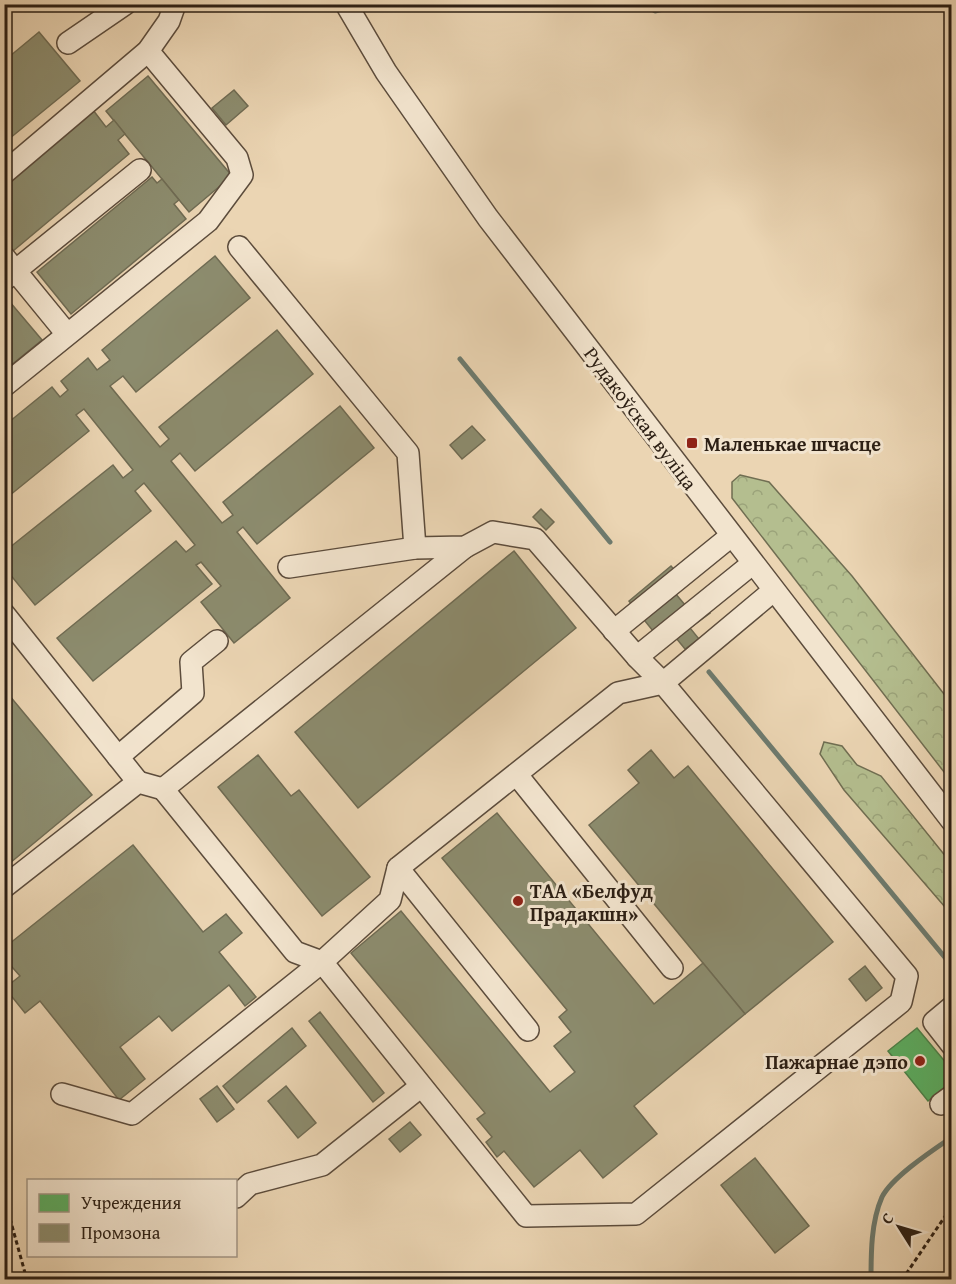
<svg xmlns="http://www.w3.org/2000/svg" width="956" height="1284" font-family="'Gentium Book Plus',serif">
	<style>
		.forest { fill: url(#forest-crowns); stroke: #706e52; stroke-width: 1.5 }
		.public { fill: #5aae61; stroke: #4c834a; stroke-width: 1.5 }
		.industry { fill: #8c8c6e; stroke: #6f6b53; stroke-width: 1.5 }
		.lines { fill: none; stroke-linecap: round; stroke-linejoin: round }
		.stream { stroke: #6d7b6f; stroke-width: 5 }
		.minor-casing { stroke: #5c4c3c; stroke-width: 24 }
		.path { stroke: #2c1f14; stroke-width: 3; stroke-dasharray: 4.5 3; stroke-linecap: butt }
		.minor { stroke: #f2e4ce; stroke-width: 21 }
		.poi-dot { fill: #8f2418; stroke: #f2e4ce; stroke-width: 2 }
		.labels { text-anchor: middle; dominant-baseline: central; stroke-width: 6; stroke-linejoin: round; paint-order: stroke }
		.street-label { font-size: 20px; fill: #2c1f14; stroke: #f2e4ce }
		.poi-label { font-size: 20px; font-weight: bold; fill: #2c1f14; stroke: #f2e4ce; text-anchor: start }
	</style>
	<defs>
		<pattern id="forest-crowns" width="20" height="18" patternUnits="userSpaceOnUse" patternTransform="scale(1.5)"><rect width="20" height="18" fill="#b4be8f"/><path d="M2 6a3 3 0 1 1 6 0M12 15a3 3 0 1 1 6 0" fill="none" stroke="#9ba37a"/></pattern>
	</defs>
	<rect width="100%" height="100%" fill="#ebd5b3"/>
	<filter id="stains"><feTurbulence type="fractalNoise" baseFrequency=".00333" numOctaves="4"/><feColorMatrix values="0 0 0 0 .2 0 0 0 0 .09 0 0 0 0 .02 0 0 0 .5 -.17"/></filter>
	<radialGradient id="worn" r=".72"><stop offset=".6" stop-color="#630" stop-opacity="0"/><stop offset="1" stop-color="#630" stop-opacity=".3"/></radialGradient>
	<g class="forest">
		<path d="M740 475 769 482 852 576 951 703V781L732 498V482Z"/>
		<path d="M824 742 842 746 857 765 881 776 951 863V914L844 790 820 754Z"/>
	</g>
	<path class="public" d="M917 1028 952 1070V1081L928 1101 888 1051Z"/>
	<g class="industry">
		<path d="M39 32 80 81 4 143V61Z"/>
		<path d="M148 76 232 176 189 212 106 111Z"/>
		<path d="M234 90 248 106 226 125 212 108Z"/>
		<path d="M93 110 106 127 114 120 125 134 118 140 129 154 13 251 4 241V184Z"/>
		<path d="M152 177 157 183 162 179 179 200 174 204 186 219 71 314 37 272Z"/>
		<path d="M215 256 250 298 136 392 123 376 110 386 160 447 169 439 159 427 277 330 313 374 195 471 180 453 171 461 222 523 233 515 223 502 340 406 374 448 257 544 243 527 237 532 290 598 234 643 201 602 221 586 201 562 196 565 212 584 93 681 57 638 176 541 186 552 195 545 144 483 135 491 151 511 35 605 4 567V552L113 465 123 478 133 470 84 409 76 415 89 431 4 500V426L52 387 60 397 68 390 61 381 88 358 97 370 110 360 102 350Z"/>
		<path d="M4 295 42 340 4 371Z"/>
		<path d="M472 426 485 440 462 459 450 445Z"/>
		<path d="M541 509 554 522 546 530 533 517Z"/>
		<path d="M514 551 576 628 358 808 295 732Z"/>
		<path d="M671 566 686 584 675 593 685 605 653 631 629 601Z"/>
		<path d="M697 596 710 613 690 628 699 639 685 649 672 633 667 637 658 626Z"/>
		<path d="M4 689 92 795 4 868Z"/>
		<path d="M651 750 674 778 688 766 833 942 745 1014 589 825 639 783 628 770Z"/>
		<path d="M258 755 291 796 299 790 370 877 322 916 218 787Z"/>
		<path d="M497 813 654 1004 703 963 745 1014 634 1106 657 1134 603 1178 580 1150 534 1187 504 1151 497 1157 486 1142 492 1137 477 1119 485 1113 351 953 401 911 550 1092 575 1072 554 1046 571 1032 559 1017 567 1010 442 858Z"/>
		<path d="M133 845 203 932 226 914 242 933 219 952 256 997 245 1006 229 985 172 1031 159 1016 120 1047 145 1079 119 1100 40 1001 25 1013 5 988 20 976 4 958V948Z"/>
		<path d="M865 966 882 988 866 1001 849 979Z"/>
		<path d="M320 1012 384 1093 373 1102 309 1021Z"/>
		<path d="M292 1028 306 1046 237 1103 223 1086Z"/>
		<path d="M217 1086 234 1109 217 1122 200 1099Z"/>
		<path d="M286 1086 316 1123 298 1138 268 1101Z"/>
		<path d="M410 1122 421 1135 400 1152 389 1139Z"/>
		<path d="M755 1158 809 1226 775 1253 721 1185Z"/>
	</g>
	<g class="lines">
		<g class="stream">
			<path d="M644 4 655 11 682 4"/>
			<path d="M460 359 610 542"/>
			<path d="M709 672 952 966"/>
			<path d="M871 1280C871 1253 871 1222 882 1197 892 1177 933 1150 952 1137"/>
		</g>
		<defs>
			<g id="minor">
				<path d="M346 4 386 72 488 218 952 821"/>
				<path d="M68 43 125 4"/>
				<path d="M4 173 148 51 169 21 175 4"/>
				<path d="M239 247 408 453 415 548"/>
				<path d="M4 257 67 334"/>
				<path d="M4 280 140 170"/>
				<path d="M4 386 208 221 242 175 237 158 148 51"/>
				<path d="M289 567 415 548 465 547 493 532 535 539 637 657 663 683 773 591"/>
				<path d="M4 614 138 782"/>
				<path d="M614 631 731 536"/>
				<path d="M637 657 752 564"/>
				<path d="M118 757 193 693 191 662 217 641"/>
				<path d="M517 775 672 968"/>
				<path d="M398 868 528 1030"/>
				<path d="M4 887 138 782 163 789 465 547"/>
				<path d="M952 1007 934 1022 952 1045"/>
				<path d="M62 1094 132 1114 322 962 390 900 398 868 618 693 663 683 907 976 901 1002 636 1214 526 1216 322 962 295 952 163 789"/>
				<path d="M941 1104 952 1096"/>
				<path d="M236 1197 250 1184 322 1165 420 1087"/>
			</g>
		</defs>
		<use href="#minor" class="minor-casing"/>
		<g class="path">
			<path d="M4 1197 27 1280"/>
			<path d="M902 1280 952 1206"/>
		</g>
		<use href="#minor" class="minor"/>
	</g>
	<g class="poi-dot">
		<rect x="686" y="437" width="12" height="12" rx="3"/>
		<circle cx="518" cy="901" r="6"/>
		<circle cx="920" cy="1061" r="6"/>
	</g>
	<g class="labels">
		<g class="street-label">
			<text transform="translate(641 418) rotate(53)">Рудакоўская вуліца</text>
		</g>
		<g class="poi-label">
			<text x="704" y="443">Маленькае шчасце</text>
			<text x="530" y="890">ТАА «Белфуд<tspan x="530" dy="23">Прадакшн»</tspan></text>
			<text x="908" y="1061" text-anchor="end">Пажарнае дэпо</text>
		</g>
	</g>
	<rect width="956" height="1284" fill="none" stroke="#ebd5b3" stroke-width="24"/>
	<rect x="6" y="6" width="944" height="1272" fill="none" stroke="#2c1f14" stroke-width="3"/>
	<rect x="12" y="12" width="932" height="1260" fill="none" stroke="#2c1f14" stroke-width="1.5"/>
	<rect x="27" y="1179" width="210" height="78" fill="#f2e4ce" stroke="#a39584" stroke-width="1.5"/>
	<rect x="39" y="1194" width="30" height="18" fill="#5aae61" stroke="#a39584" stroke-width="1.5"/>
	<text x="81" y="1209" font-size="18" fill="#2c1f14">Учреждения</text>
	<rect x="39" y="1224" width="30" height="18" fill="#8c8c6e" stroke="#a39584" stroke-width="1.5"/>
	<text x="81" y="1239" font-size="18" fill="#2c1f14">Промзона</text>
	<g transform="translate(899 1227) rotate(307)" stroke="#f2e4ce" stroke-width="4.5" paint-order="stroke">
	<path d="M0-4.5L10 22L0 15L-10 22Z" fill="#2c1f14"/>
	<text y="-9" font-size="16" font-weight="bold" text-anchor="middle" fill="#2c1f14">С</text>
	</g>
	<rect width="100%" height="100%" filter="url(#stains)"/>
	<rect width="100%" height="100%" fill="url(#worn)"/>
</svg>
